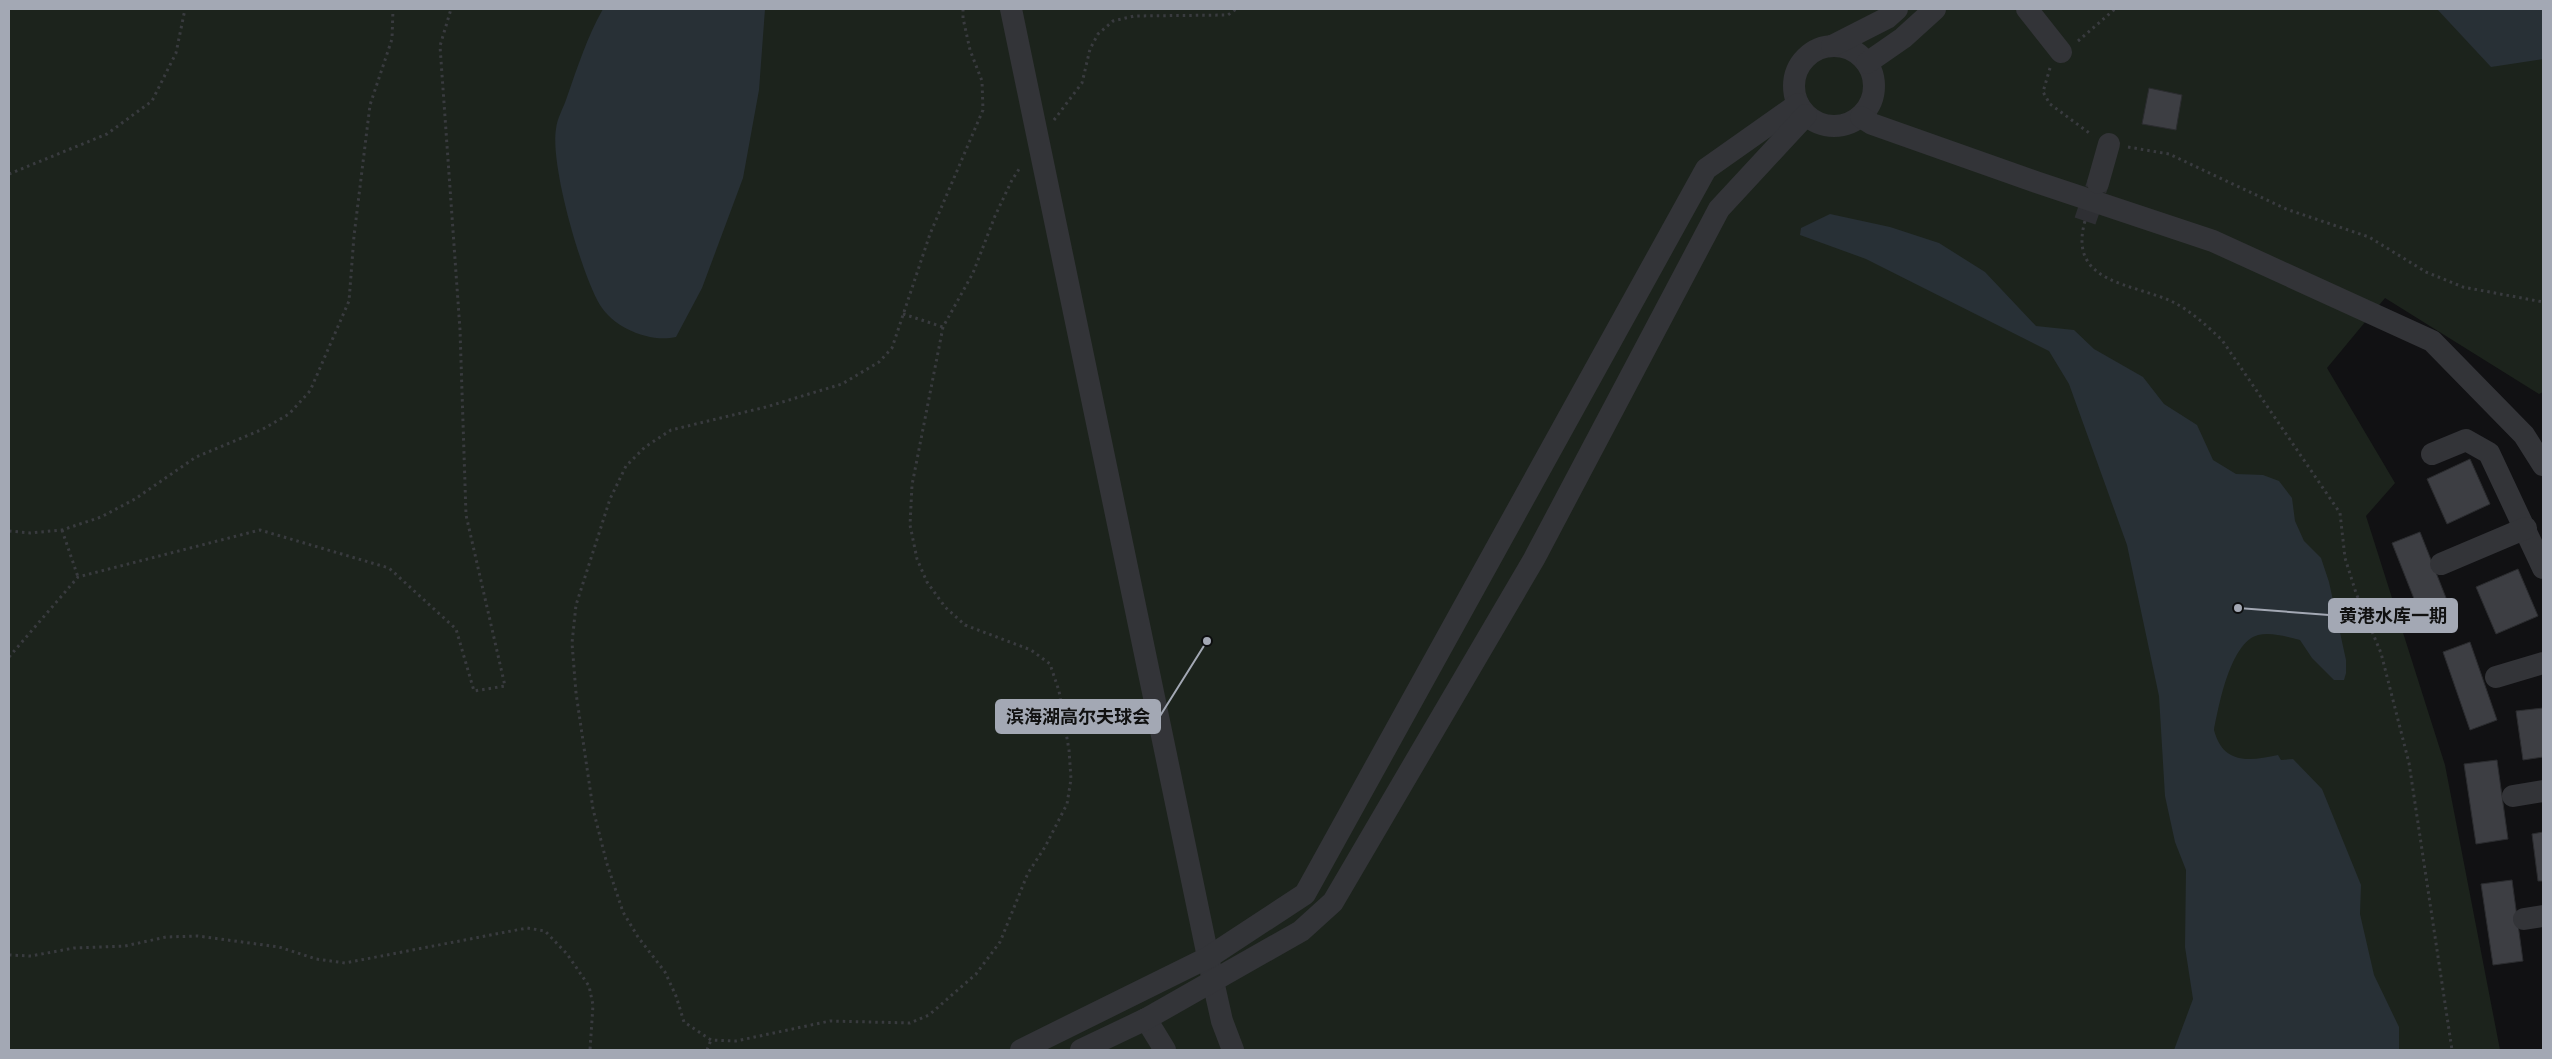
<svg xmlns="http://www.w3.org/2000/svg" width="2552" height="1059" font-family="Rubik,'Noto Sans SC',sans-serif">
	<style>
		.green { fill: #1c231c }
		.water { fill: #283036 }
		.building { fill: #3d3e43; stroke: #2b2c2f }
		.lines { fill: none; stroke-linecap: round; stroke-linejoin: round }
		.minor-tunnel { stroke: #2e2f33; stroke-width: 22; stroke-dasharray: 22 11; stroke-linecap: butt }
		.path { stroke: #393b3f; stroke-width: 3; stroke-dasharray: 2.5 4; stroke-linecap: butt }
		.minor { stroke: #333438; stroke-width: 22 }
		.leader { fill: none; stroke: #a3a8b4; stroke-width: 2 }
		.callout-dot { fill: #a3a8b4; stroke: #0c0d0e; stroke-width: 2 }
		.callout { fill: #a3a8b4; stroke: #a3a8b4; stroke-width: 2 }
		.callout-label { font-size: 18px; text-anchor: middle; font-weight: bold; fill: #111 }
	</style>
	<rect width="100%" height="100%" fill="#111113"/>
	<path class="green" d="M9 9H2543V392L2539 394 2385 298 2327 368 2395 483 2366 516 2445 765 2500 1050H9Z"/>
	<g class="water">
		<path d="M603 9H765L759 90 743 178 702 288 676 337C650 343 614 328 600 305 581 273 550 165 556 129 557 118 564 107 567 97 578 66 587 37 603 9Z"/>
		<path d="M2437 9H2543V59L2491 67Z"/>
		<path d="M1830 214 1890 227 1939 243 1985 272 2036 326 2074 330 2094 349 2143 377 2164 404 2197 425 2213 460 2236 474 2263 475 2279 481 2292 498 2295 521 2304 541 2321 558 2329 582 2346 660V673L2344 680H2334L2312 658 2300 640C2287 637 2272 632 2258 635 2230 643 2219 705 2214 730 2223 765 2250 761 2278 755L2281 760 2293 759 2322 789 2361 885 2360 914 2374 975 2399 1027V1050H2174L2193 999 2185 947 2186 870 2175 842 2165 796 2159 696 2127 545 2069 384 2049 351 1866 259 1800 235 1801 228Z"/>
	</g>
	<g class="building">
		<path d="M2149 88 2182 95 2176 130 2142 124Z"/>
		<path d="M2470 459 2490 504 2447 524 2427 479Z"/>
		<path d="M2420 532 2450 608 2422 619 2392 543Z"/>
		<path d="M2518 569 2538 616 2496 634 2476 587Z"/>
		<path d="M2470 642 2497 720 2470 730 2443 652Z"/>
		<path d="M2543 708V757L2523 760 2516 711Z"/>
		<path d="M2497 760 2508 839 2476 844 2464 764Z"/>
		<path d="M2543 832V881H2538L2532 834Z"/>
		<path d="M2512 880 2523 961 2493 965 2481 884Z"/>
	</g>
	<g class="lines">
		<path class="minor-tunnel" d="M2085 221 2098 183"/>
		<g class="path">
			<path d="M963 9V18L970 50 982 81 983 110 930 234 892 348 879 362 842 384 766 407 671 430 645 447 626 466 610 499 576 605 572 643 576 693 593 809 607 864 623 912 638 937 665 972 676 996 684 1022 711 1040 736 1041 830 1021 910 1023 929 1015 976 974 1000 942 1028 873 1045 847 1067 804 1071 779 1069 750 1059 691 1050 664 1031 650 965 625 945 607 927 582 917 559 910 525 912 485 943 327 973 273 995 216 1012 180 1021 166"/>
			<path d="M2078 41 2115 9"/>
			<path d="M2050 68 2043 92 2050 104 2092 135"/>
			<path d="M1054 120 1082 83 1090 49 1098 34 1113 21 1134 16 1228 15 1236 9"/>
			<path d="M2128 147 2169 154 2286 209 2369 237 2426 272 2463 287 2543 302"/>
			<path d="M9 174 107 134 152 101 176 53 185 9"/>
			<path d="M2085 221C2067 284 2133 283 2173 302 2191 311 2207 326 2222 340L2340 513 2345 558 2356 593 2381 653 2409 763 2452 1050"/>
			<path d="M903 314 943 327"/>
			<path d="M62 530 78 577"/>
			<path d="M9 531 30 533 62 530 101 517 135 499 196 457 263 429 289 414 310 391 349 301 354 236 370 105 392 39 393 9"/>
			<path d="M9 657 78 577 260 530 389 568 456 629 474 691 505 686 466 515 460 330 440 46 451 9"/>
			<path d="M9 955 31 956 74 948 125 946 166 937 198 936 279 947 316 959 345 963 527 928 545 931 567 954 589 986 593 1005 590 1050"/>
			<path d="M707 1050 711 1040"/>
		</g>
		<g class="minor">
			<path d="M1011 9 1213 981 1222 1021 1233 1050"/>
			<path d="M2027 9 2061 52"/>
			<circle cx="1834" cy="86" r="40"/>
			<path d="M1832 46 1887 18 1897 9"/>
			<path d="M1867 63 1903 38 1935 9"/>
			<path d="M1861 117 1872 124 2036 182 2213 241 2432 341 2524 435 2543 465"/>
			<path d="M2098 183 2109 144"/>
			<path d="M2432 454 2466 440 2489 453 2543 568"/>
			<path d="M2441 564 2526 528"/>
			<path d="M2496 677 2543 663"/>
			<path d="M2513 796 2543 791"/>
			<path d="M2524 919 2543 916"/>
			<path d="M1146 1019 1165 1050"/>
			<path d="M1021 1050 1209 957 1305 894 1706 169 1798 104"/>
			<path d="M1081 1050 1146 1019 1301 931 1333 902 1534 559 1719 209 1806 115"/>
		</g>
	</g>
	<path class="leader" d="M2238 608L2329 615M1207 641L1160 716"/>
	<g class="callout-dot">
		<circle cx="2238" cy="608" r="5"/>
		<circle cx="1207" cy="641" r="5"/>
	</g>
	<g class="callout">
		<rect x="2329" y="599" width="128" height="33" rx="5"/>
		<rect x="996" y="700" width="164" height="33" rx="5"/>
	</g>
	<g class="callout-label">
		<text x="2393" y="622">黄港水库一期</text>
		<text x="1078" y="723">滨海湖高尔夫球会</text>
	</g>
	<rect width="2552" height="1059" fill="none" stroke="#a3a8b4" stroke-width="20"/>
</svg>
